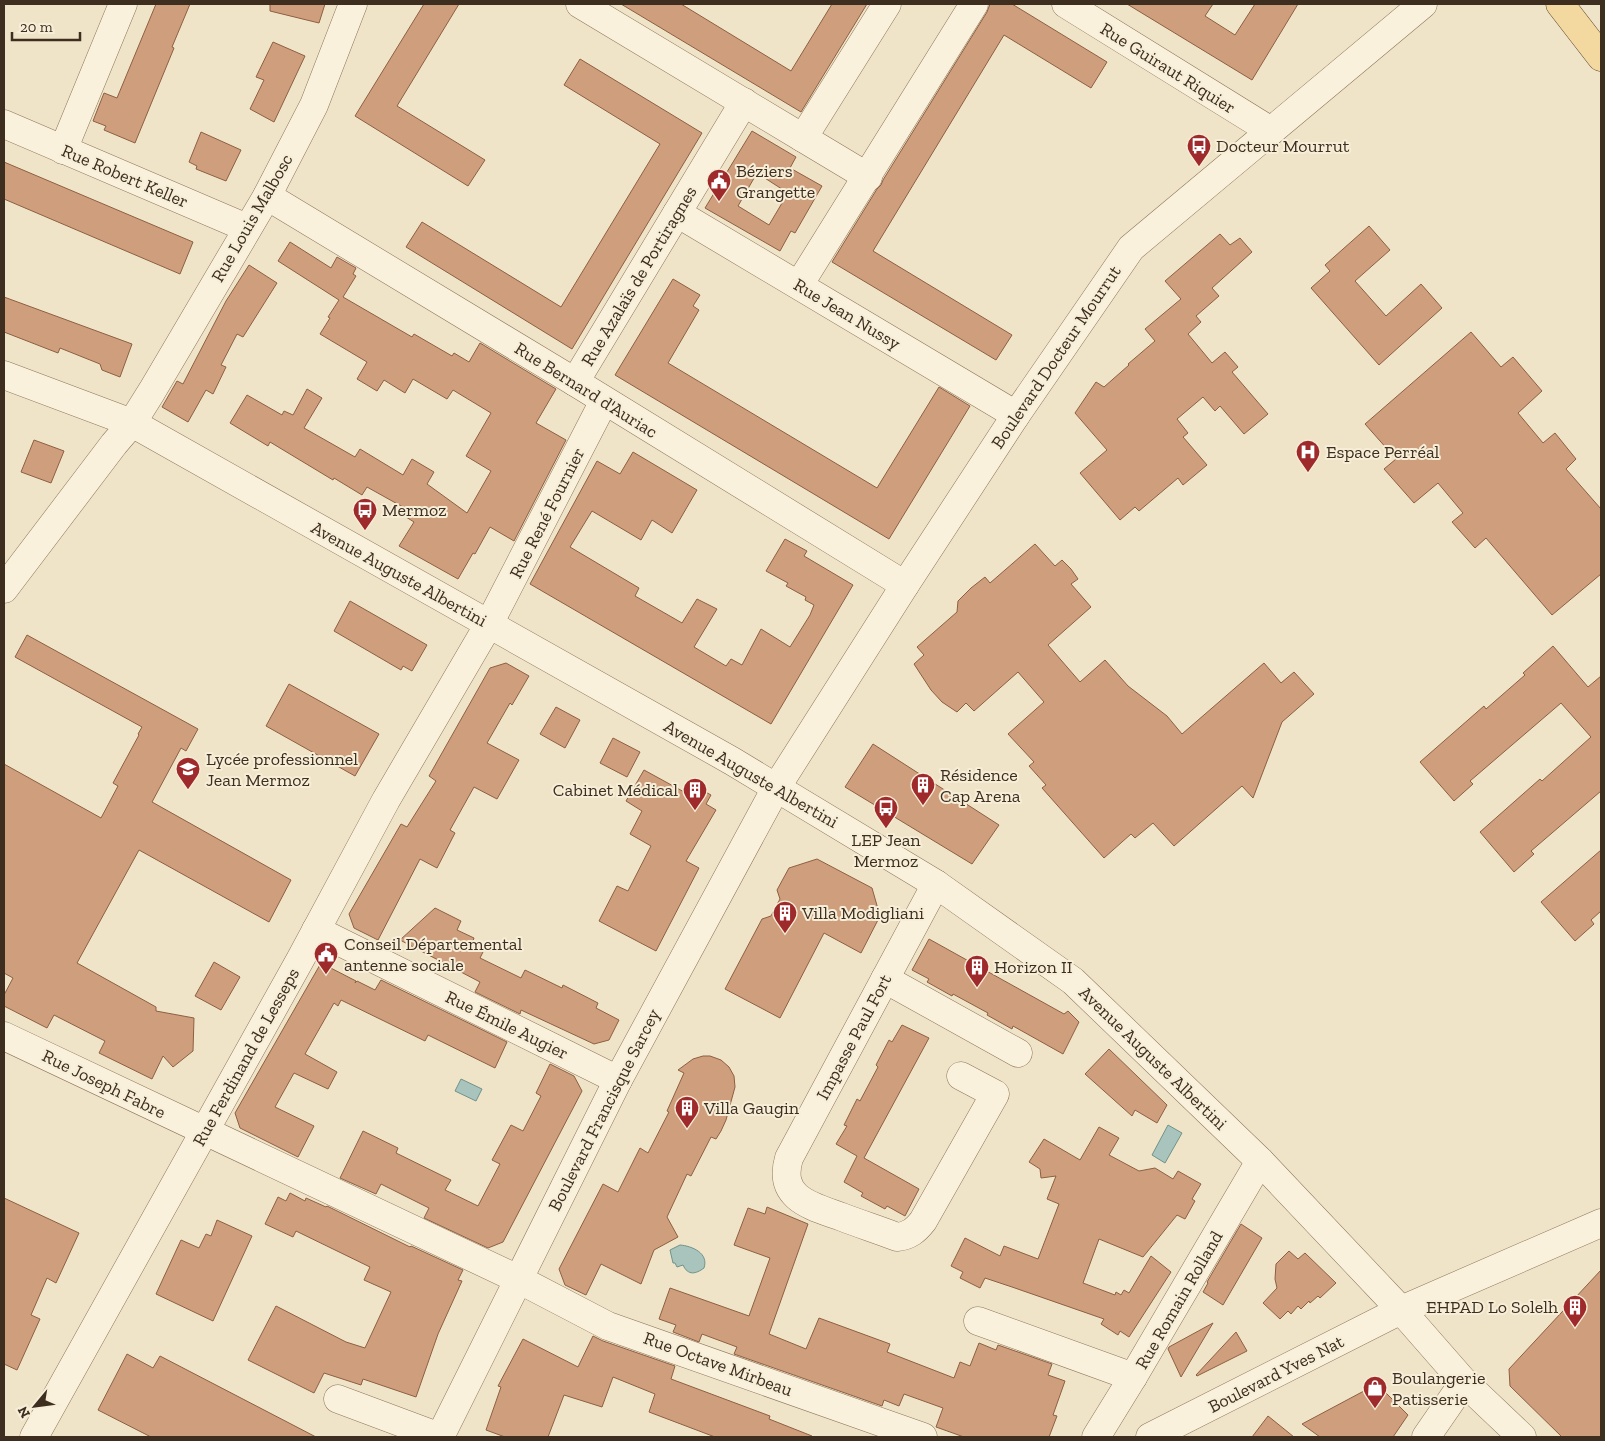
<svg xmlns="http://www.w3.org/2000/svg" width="1605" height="1441" font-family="'Zilla Slab',serif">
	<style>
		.water { fill: #a9c4bc; stroke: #6f938a }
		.building { fill: #cf9f7d; stroke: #8d5f41; fill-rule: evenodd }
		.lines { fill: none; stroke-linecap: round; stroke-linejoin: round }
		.minor-casing { stroke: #8d765c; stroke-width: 29 }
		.major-casing { stroke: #5b4430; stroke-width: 29 }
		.minor { stroke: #faf1dc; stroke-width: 28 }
		.major { stroke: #f3d9a0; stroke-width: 28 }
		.labels { text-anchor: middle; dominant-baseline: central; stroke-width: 4; stroke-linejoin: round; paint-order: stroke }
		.street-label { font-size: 18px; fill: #3d2e20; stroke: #f7eed8 }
		.poi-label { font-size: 18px; fill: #3d2e20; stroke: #f7eed8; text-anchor: start }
	</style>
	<rect width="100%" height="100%" fill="#f0e4c8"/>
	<g class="water">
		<path d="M461 1079 482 1089 476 1101 455 1091Z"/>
		<path d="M1168 1125 1182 1133 1165 1163 1152 1155Z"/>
		<path d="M680 1245C692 1246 709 1253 704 1268 696 1274 688 1276 683 1265L677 1267 675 1263H673L670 1250Z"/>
	</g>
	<g class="building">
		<path d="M156 4H190L172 47 174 48 135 143 104 130 106 126 93 121 104 93 117 98Z"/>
		<path d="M270 4H325L319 23 270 11Z"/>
		<path d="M424 4H459L397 106 485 160 468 186 355 116Z"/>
		<path d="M621 4H681L791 71 832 4H867L801 112Z"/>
		<path d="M990 4H1012L1107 62 1091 88 1004 35 873 251 1012 335 996 360 832 262 877 189 881 185 883 180 987 12Z"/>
		<path d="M1127 4H1213L1205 16 1235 35 1255 4H1298L1252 80Z"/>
		<path d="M273 42 305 56 274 122 250 109 264 80 256 77Z"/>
		<path d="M580 59 702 133 572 349 406 247 422 222 561 307 660 144 564 85Z"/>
		<path d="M752 131 796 157 790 168 822 186 795 233 791 231 780 251 705 208ZM757 173 788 193 769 225 738 206Z"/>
		<path d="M201 132 241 150 226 181 196 169 197 166 189 162Z"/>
		<path d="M4 162 193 242 180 274 4 199Z"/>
		<path d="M1369 226 1390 250 1355 281 1386 316 1421 284 1442 308 1379 365 1311 288 1330 271 1325 265Z"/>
		<path d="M1220 234 1230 245 1240 238 1252 252 1212 288 1219 296 1196 316 1201 322 1188 334 1212 363 1225 352 1238 367 1232 372 1268 414 1244 434 1220 406 1215 411 1203 397 1177 419 1188 433 1183 437 1207 465 1183 485 1178 478 1139 511 1135 507 1120 520 1080 473 1107 450 1075 413 1096 382 1104 387 1129 365 1128 364 1155 341 1145 329 1181 299 1165 281Z"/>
		<path d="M290 242 331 268 337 257 356 268 353 274 356 276 343 297 412 337 414 334 452 356 454 353 469 362 480 343 556 389 536 423 566 440 514 541 490 527 475 554 473 553 458 579 399 546 414 522 406 517 410 511 367 487 362 495 334 478 333 480 270 442 268 446 230 423 247 395 282 415 284 411 293 415 307 389 322 398 304 428 355 457 360 449 403 475 412 459 434 472 427 484 467 513 491 471 466 456 491 413 453 390 447 399 413 379 405 393 384 380 377 391 357 379 367 362 320 334 330 318 328 317 339 300 278 261Z"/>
		<path d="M249 265 277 283 243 337 237 334 221 365 226 367 213 394 206 390 188 422 162 407 177 381 183 384 226 301Z"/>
		<path d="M673 279 700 295 693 306 699 310 668 363 877 488 939 387 970 406 889 539 615 375Z"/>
		<path d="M4 297 132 344 120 377 102 370 100 364 60 348 58 353 4 332Z"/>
		<path d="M1471 332 1501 367 1513 357 1542 391 1518 413 1543 443 1555 433 1576 459 1566 469 1601 509V574L1552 615 1486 538 1475 548 1452 522 1463 513 1438 483 1414 503 1384 469 1396 459 1365 424Z"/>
		<path d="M34 440 64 451 51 483 21 472Z"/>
		<path d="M633 452 697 490 672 533 652 520 641 540 592 511 570 547 639 588 635 596 682 623 697 599 717 609 694 647 726 666 731 659 742 665 761 629 790 647 810 615 814 605 805 600 806 597 786 586 788 583 766 571 785 539 807 551 804 556 853 585 771 724 530 584 597 461 620 474Z"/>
		<path d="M1035 544 1055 566 1062 560 1071 569 1078 579 1071 584 1091 607 1048 645 1080 682 1105 660 1128 686 1167 716 1182 734 1264 663 1281 683 1294 672 1314 694 1282 722 1253 798 1242 786 1174 846 1153 823 1135 838 1131 834 1104 858 1042 788 1046 785 1029 766 1034 762 1008 734 1044 702 1018 672 974 711 966 703 957 712 942 702 931 690 914 664 924 655 917 647 957 612 958 601 971 588 985 577 990 583Z"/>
		<path d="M350 601 427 645 412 671 403 666 401 670 334 631Z"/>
		<path d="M27 635 198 729 186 751 181 748 152 802 291 880 269 922 139 850 77 963 156 1007V1011L194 1018 193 1051 173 1067 163 1056 152 1079 99 1053 105 1041 54 1015 47 1028 4 1006V995L13 978 4 973V764L101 818 118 786 113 783 139 735 138 734 142 727 15 657Z"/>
		<path d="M1553 646 1588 687 1601 676V791L1531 851 1534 854 1514 872 1480 832 1540 779 1542 781 1591 737 1561 703 1470 781 1473 784 1454 801 1420 762 1484 706 1486 709 1525 675 1523 673Z"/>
		<path d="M506 663 529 676 512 705 510 703 487 743 519 760 497 799 474 787 450 830 455 833 437 868 420 859 378 940 354 928 349 914 401 824 407 827 436 781 429 776 490 668Z"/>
		<path d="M289 684 379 734 355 776 266 726Z"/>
		<path d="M556 707 580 720 565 748 540 734Z"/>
		<path d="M613 738 640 752 627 777 600 763Z"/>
		<path d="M873 744 999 825 972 864 845 787Z"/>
		<path d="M644 770 686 793 691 784 711 795 706 804 716 810 686 861 699 868 656 951 599 921 617 886 628 891 651 846 630 834 642 811 626 801Z"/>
		<path d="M1601 850V911L1591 920 1594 924 1575 941 1541 902Z"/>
		<path d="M817 859 872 888 880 916 861 953 824 933 780 1018 725 989 762 919 771 916 780 899 777 890 789 868Z"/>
		<path d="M435 908 461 921 457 930 474 938 473 941 485 948 480 958 521 978 525 970 562 988 563 985 598 1003 596 1008 619 1020 609 1040 594 1044 521 1010 520 1014 475 992 480 982 400 940Z"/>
		<path d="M929 939 1064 1014 1068 1011 1079 1022 1063 1054 1013 1026 1012 1029 987 1015 988 1013 953 994 952 996 927 982 929 979 912 970Z"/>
		<path d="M214 962 240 977 221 1010 195 996Z"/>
		<path d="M321 963 356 981 355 983 357 981 375 990 381 980 507 1042 495 1068 428 1035 425 1041 341 1000 338 1006 334 1003 305 1054 337 1072 328 1089 294 1073 275 1107 314 1126 298 1157 240 1128 235 1113Z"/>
		<path d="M902 1025 929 1038 864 1158 919 1189 905 1216 887 1206 885 1209 861 1196 863 1193 844 1182 857 1156 836 1144 847 1126 844 1125 857 1099 860 1101 878 1067 876 1065 889 1040 892 1042Z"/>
		<path d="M1109 1049 1167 1105 1157 1123 1135 1110 1132 1116 1085 1074Z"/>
		<path d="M703 1056H710L721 1060 729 1067 734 1076 735 1087 726 1120 721 1131 716 1139 711 1137 691 1176 687 1174 667 1217 678 1237 654 1250 641 1284 601 1264 586 1295 565 1285 559 1269 603 1184 618 1192 640 1148 648 1153 669 1112 667 1111 684 1073 678 1070 693 1059Z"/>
		<path d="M550 1064 574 1076 582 1091 503 1242 488 1248 424 1218 429 1208 381 1184 376 1194 340 1178 363 1131 398 1148 396 1153 451 1180 445 1190 478 1206 500 1164 492 1160 511 1125 523 1131 541 1096 536 1093Z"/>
		<path d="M1099 1127 1119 1138 1109 1155 1139 1171 1155 1168 1173 1179 1178 1171 1201 1184 1192 1199 1195 1201 1185 1219 1177 1215 1143 1257 1099 1239 1083 1283 1115 1295 1116 1292 1121 1295 1124 1290 1129 1293 1151 1256 1171 1272 1129 1337 1120 1331 1118 1335 1101 1324 1104 1319 1012 1287 985 1278 980 1288 960 1278 963 1272 951 1266 965 1238 1000 1256 1004 1246 1038 1259 1059 1204 1047 1199 1056 1176 1041 1178 1040 1169 1029 1162 1044 1139 1080 1160Z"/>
		<path d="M290 1193 305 1201 306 1198 326 1207 327 1206 410 1247 411 1246 463 1270 458 1280 462 1281 438 1334 416 1397 363 1379 361 1385 324 1373 314 1393 248 1360 276 1306 346 1342 365 1348 391 1292 364 1280 370 1267 296 1231 293 1237 265 1224 278 1197 286 1201Z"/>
		<path d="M4 1198 79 1233 56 1283 47 1278 31 1315 40 1319 17 1370 4 1364Z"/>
		<path d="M767 1207 808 1224 769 1334 806 1349 819 1318 890 1344 887 1352 954 1378 960 1362 970 1366 979 1343 996 1350 998 1345 1052 1364 1048 1375 1065 1381 1053 1415 1057 1416 1049 1437H964L936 1427 943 1408 904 1394 899 1406 884 1400 882 1406 734 1354 737 1347 702 1334 699 1342 673 1332 676 1325 659 1319 670 1288 749 1316 770 1258 734 1245 748 1208 765 1214Z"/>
		<path d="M217 1220 252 1236 213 1321 156 1294 181 1240 199 1248 206 1234 211 1236Z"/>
		<path d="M1241 1224 1262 1238 1223 1305 1203 1292 1208 1283 1207 1282Z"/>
		<path d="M1289 1251 1298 1259 1305 1253 1336 1283 1320 1298 1318 1296 1310 1303 1309 1301 1301 1309 1298 1306 1291 1314 1288 1311 1280 1319 1263 1303 1277 1288 1275 1279 1276 1264Z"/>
		<path d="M1601 1270V1437H1562L1510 1386 1509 1369Z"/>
		<path d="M1213 1323 1181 1377 1168 1349 1169 1347Z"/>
		<path d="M1236 1332 1247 1351 1197 1376 1196 1375Z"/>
		<path d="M593 1336 603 1341 675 1366 671 1379 770 1416 769 1419 812 1436V1437H715L649 1412 655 1394 613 1377 602 1407 564 1395 548 1437H505L486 1430 501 1387 498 1386 523 1339 578 1367Z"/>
		<path d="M127 1354 153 1368 160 1356 316 1437H151L98 1410Z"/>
		<path d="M1377 1384 1408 1415 1393 1437H1320L1302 1424Z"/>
		<path d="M1268 1416 1294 1437H1252Z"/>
	</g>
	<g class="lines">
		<defs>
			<g id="minor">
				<path d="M580 4 803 138 887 4"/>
				<path d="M1066 4 1271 131"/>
				<path d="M4 124 247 228"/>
				<path d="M803 138 868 177"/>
				<path d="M63 150 123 4"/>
				<path d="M267 196 575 382 905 585"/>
				<path d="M677 213 1016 415"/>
				<path d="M799 285 974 4"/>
				<path d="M4 375 132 423 732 761 936 884 1073 981 1260 1161 1401 1310 1464 1382 1522 1437"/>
				<path d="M575 382 744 102"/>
				<path d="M4 589 114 444 132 423 152 391 267 196 314 105 353 4"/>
				<path d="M936 884 789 1158C777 1199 812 1206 842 1217 860 1224 879 1230 897 1237 909 1236 916 1230 923 1221L995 1094 961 1076"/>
				<path d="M316 930 618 1080"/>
				<path d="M885 979 1018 1053"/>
				<path d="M4 1036 518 1279 608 1326 923 1437"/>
				<path d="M978 1321 1133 1377"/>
				<path d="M338 1399 440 1437"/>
				<path d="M34 1437 300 960 386 800 489 624 604 401"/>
				<path d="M440 1437 618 1080 776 788 905 585 1016 415 1131 248 1423 4"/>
				<path d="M1096 1437 1133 1377 1260 1161"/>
				<path d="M1150 1437 1401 1310 1601 1223"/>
				<path d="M1426 1437 1464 1382"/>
			</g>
			<path id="major" d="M1560 4 1601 57"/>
		</defs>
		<use href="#minor" class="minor-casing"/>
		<use href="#major" class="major-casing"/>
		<use href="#minor" class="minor"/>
		<use href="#major" class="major"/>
	</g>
	<defs>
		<symbol id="bus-pin" viewBox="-11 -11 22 30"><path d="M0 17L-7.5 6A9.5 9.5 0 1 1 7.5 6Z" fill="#9e2a2b" stroke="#f7eed8"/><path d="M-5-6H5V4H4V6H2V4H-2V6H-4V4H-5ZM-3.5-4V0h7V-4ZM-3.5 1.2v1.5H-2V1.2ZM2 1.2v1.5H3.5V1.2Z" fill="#fff"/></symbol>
		<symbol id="civic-pin" viewBox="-11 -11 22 30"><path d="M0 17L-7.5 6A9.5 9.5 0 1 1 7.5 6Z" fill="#9e2a2b" stroke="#f7eed8"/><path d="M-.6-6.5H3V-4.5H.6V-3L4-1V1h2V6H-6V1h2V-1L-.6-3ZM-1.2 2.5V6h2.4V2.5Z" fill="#fff"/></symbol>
		<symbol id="hospital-pin" viewBox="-11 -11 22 30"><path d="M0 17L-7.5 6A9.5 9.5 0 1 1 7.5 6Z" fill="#9e2a2b" stroke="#f7eed8"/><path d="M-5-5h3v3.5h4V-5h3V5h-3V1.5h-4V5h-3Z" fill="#fff"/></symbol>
		<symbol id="school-pin" viewBox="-11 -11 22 30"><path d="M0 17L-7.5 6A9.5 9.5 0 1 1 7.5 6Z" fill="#9e2a2b" stroke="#f7eed8"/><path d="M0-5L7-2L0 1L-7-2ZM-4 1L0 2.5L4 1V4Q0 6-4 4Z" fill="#fff"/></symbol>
		<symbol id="building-pin" viewBox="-11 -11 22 30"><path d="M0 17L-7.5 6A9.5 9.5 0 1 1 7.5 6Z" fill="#9e2a2b" stroke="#f7eed8"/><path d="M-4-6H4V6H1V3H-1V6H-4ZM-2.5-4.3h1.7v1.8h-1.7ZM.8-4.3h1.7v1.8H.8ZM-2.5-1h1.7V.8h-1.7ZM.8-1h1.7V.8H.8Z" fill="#fff"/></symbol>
		<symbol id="shop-pin" viewBox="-11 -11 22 30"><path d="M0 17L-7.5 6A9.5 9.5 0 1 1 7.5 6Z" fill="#9e2a2b" stroke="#f7eed8"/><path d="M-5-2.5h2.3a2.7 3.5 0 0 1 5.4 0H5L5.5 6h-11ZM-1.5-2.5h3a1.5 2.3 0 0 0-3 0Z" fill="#fff"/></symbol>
	</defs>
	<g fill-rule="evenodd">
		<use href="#bus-pin" x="1185" y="132" width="28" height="38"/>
		<use href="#civic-pin" x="705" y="167" width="28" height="38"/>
		<use href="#hospital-pin" x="1294" y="438" width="28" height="38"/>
		<use href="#bus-pin" x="351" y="496" width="28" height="38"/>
		<use href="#school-pin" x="174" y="755" width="28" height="38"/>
		<use href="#building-pin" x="909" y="771" width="28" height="38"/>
		<use href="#building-pin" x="681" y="776" width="28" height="38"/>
		<use href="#bus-pin" x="872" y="794" width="28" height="38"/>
		<use href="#building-pin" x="771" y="899" width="28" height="38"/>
		<use href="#civic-pin" x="312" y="940" width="28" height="38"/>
		<use href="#building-pin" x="963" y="953" width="28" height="38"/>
		<use href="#building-pin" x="673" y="1094" width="28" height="38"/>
		<use href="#building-pin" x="1561" y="1293" width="28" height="38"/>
		<use href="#shop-pin" x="1361" y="1374" width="28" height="38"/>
	</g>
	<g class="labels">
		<g class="street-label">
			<text transform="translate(1168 68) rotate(32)">Rue Guiraut Riquier</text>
			<text transform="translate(125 176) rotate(23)">Rue Robert Keller</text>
			<text transform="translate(252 218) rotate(-60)">Rue Louis Malbosc</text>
			<text transform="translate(639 276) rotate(-59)">Rue Azalaïs de Portiragnes</text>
			<text transform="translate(847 314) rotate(31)">Rue Jean Nussy</text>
			<text transform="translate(1056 357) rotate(-56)">Boulevard Docteur Mourrut</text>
			<text transform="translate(586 390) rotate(32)">Rue Bernard d'Auriac</text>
			<text transform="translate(547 513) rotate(-63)">Rue René Fournier</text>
			<text transform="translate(399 574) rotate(29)">Avenue Auguste Albertini</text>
			<text transform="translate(751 774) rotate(30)">Avenue Auguste Albertini</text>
			<text transform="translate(507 1025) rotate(26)">Rue Émile Augier</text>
			<text transform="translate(854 1037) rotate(-62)">Impasse Paul Fort</text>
			<text transform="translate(246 1057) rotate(-61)">Rue Ferdinand de Lesseps</text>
			<text transform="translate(1153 1058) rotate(44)">Avenue Auguste Albertini</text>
			<text transform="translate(104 1084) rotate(26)">Rue Joseph Fabre</text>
			<text transform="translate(604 1110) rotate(-63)">Boulevard Francisque Sarcey</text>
			<text transform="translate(1179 1300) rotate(-60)">Rue Romain Rolland</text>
			<text transform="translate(718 1364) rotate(20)">Rue Octave Mirbeau</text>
			<text transform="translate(1276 1374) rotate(-27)">Boulevard Yves Nat</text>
		</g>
		<g class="poi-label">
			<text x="1216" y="146">Docteur Mourrut</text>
			<text x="736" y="171">Béziers<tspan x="736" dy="21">Grangette</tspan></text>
			<text x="1326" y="452">Espace Perréal</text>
			<text x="382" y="510">Mermoz</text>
			<text x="206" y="759">Lycée professionnel<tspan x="206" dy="21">Jean Mermoz</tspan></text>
			<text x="940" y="775">Résidence<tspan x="940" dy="21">Cap Arena</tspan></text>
			<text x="678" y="790" text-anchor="end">Cabinet Médical</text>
			<text x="886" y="840" text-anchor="middle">LEP Jean<tspan x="886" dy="21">Mermoz</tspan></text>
			<text x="802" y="913">Villa Modigliani</text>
			<text x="344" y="944">Conseil Départemental<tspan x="344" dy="21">antenne sociale</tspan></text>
			<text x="994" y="967">Horizon II</text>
			<text x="704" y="1108">Villa Gaugin</text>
			<text x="1558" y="1307" text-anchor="end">EHPAD Lo Solelh</text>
			<text x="1392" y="1378">Boulangerie<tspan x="1392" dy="21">Patisserie</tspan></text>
		</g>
	</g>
	<rect width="1605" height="1441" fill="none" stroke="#3d2e20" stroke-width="10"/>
	<g transform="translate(35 1406) rotate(241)" stroke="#f7eed8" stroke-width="4" paint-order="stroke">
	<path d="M0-4L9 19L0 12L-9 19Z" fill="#3d2e20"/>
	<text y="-8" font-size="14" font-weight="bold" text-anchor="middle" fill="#3d2e20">N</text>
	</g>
	<path d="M12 32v8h68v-8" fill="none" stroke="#3d2e20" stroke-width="2.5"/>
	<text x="20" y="32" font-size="15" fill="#3d2e20" stroke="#f7eed8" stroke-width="4" paint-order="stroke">20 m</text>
</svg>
